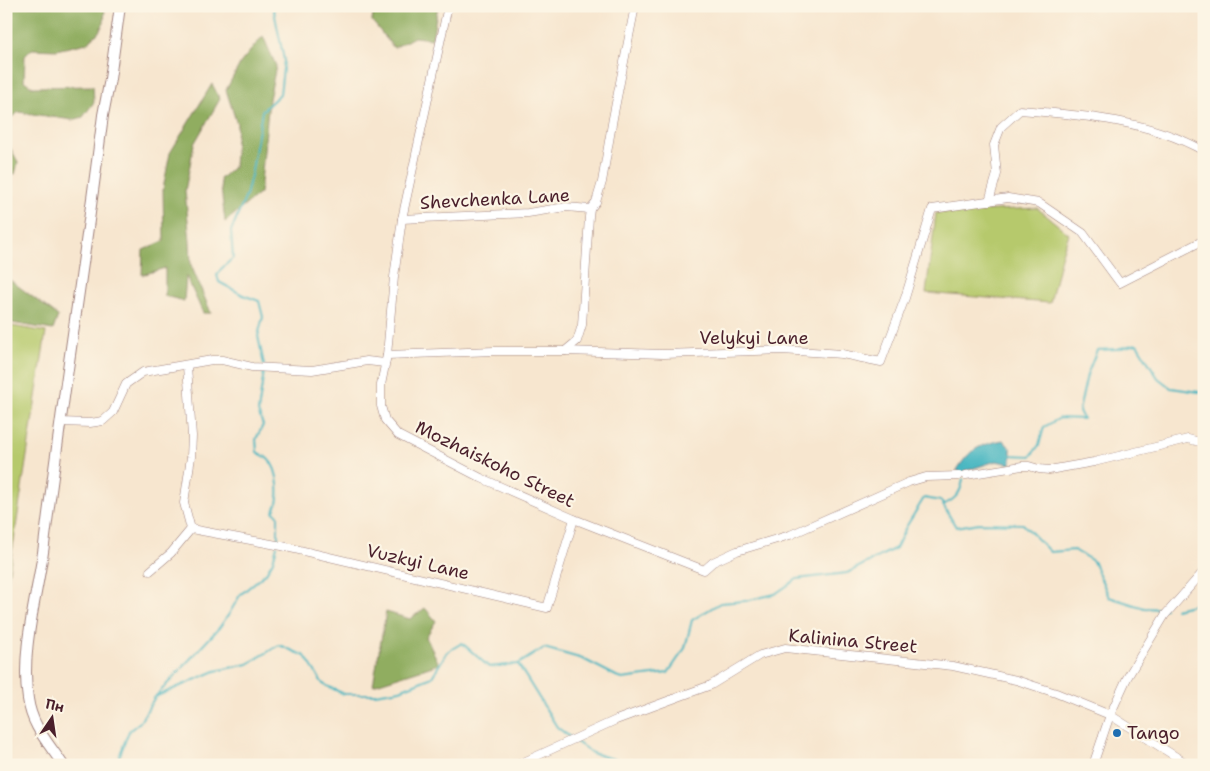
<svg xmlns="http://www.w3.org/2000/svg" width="1210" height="771" font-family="'Shantell Sans',sans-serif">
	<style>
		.green { fill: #b6c96c; stroke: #80744c }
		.forest { fill: #90ad60; stroke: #6d6646 }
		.water { fill: #47b6c1; stroke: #486a76 }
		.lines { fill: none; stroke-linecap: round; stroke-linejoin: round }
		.stream { stroke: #47b6c1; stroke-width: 2 }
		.minor-casing { stroke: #a0827d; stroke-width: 9 }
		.major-casing { stroke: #a0827d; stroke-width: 12 }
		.minor { stroke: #fff; stroke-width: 8 }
		.major { stroke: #fff; stroke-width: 10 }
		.poi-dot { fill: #1f6fb2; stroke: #fcf5e5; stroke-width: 2 }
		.labels { text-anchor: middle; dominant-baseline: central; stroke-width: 4.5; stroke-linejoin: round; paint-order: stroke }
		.street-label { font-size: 18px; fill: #4a1f2b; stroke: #fcf5e5 }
		.poi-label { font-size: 18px; fill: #4a1f2b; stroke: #fcf5e5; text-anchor: start }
	</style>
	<rect width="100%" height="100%" fill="#fcf5e5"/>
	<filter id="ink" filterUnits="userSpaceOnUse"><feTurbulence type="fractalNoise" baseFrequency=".02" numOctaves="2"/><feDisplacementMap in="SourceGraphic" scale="10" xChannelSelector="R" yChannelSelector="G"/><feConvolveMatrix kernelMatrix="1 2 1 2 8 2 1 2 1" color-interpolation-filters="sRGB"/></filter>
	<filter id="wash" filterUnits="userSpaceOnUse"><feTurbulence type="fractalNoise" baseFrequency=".0096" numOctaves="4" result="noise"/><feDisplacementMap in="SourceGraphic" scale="20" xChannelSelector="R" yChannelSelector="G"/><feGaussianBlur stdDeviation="1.12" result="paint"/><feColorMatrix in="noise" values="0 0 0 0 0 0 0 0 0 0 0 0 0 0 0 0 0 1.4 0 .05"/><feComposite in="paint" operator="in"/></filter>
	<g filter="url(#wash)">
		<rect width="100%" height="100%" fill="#f7e6cf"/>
		<g class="green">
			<path d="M1037 208 1069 234 1062 253 1050 303 926 293 936 213Z"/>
			<path d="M6 325 46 332 6 592Z"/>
		</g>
		<g class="forest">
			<path d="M6 6H105L104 23 98 33 87 43 56 50 32 49 25 56 24 81 33 87 93 86 94 102 83 117 72 120 19 112 7 120 6 139Z"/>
			<path d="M400 6H438L432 39 414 37 394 48 372 21 374 7 400 14Z"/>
			<path d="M263 36 276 66 269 99 260 193 225 222 220 179 234 167 237 124 226 90 241 62Z"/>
			<path d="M212 84 220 99 194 144 185 191 190 241 191 265 211 313H203L186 276 184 301 165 296V268L142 275 143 250 164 241 163 189 170 153Z"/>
			<path d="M6 140 18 162 15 174 6 173Z"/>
			<path d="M6 277 58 316 53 330 6 322Z"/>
			<path d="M425 608 436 621 426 637 439 664 373 685 386 612 410 619Z"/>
		</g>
		<path class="water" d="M1003 440 1011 449V464L996 461 962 472 959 473 957 470C970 449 979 445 1003 440Z"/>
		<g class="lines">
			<g class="stream">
				<path d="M264 365 258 336 263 317 259 301 243 295 219 282 217 275 221 269 233 258 231 231 246 196 252 171 262 111 280 94 284 60 273 6"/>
				<path d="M264 371 258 412 263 425 256 439 257 452C260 454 265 456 268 459 279 469 282 500 273 512L278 515V542"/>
				<path d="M1010 455 1031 456 1039 445 1044 427 1060 418 1083 419 1079 411 1087 375 1097 350 1117 349 1137 344 1158 378 1171 388 1199 392 1204 390"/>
				<path d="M943 505 956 527 979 523 1023 524 1050 552 1074 550 1093 561 1109 597 1144 608 1165 609"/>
				<path d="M1175 609 1204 602"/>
				<path d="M518 664 557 727 571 738"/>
				<path d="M156 696 219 628 229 614 240 595 266 573 273 561 277 546"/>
				<path d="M575 741 592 753 635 765"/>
				<path d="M116 765 129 731 140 722 155 697 215 671 248 664 279 645 305 656 323 684 344 694H375L400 690 432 677 447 652 462 643 489 667 518 664 544 648 583 659 622 679 668 673 685 648 692 620 720 603 745 601 775 594 797 579 847 573 896 548 906 527 924 498 941 501 943 505C956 499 961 493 963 479"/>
			</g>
		</g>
	</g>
	<g filter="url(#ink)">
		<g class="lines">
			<defs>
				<g id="minor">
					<path d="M448 6 402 219 394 277 387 355 381 385V406L385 420 398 435 481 478 574 519 704 570 713 562 737 551 790 535 909 482 926 477 959 476"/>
					<path d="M989 201 997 174 994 145 1001 127 1020 110C1082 115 1149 120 1204 151"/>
					<path d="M402 219 528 213 566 207 590 209"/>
					<path d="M565 351 577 341 582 325 589 217 590 209 596 202 602 182 613 118 635 6"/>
					<path d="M387 355 494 351H565L664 354 782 350 842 354 881 362 905 298 932 209 1008 198 1039 203 1083 233 1120 283 1204 240"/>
					<path d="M187 366 192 436 191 457 184 503 191 529 282 546 547 608 574 519"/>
					<path d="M60 422 90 423 103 421 113 412 126 384 143 372 212 360H222L252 367 312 370 367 361 385 363"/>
					<path d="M966 475 1022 466H1029L1039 469 1049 470 1094 462 1188 439 1204 443"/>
					<path d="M150 571 171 553 191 529"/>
					<path d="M517 765 616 720 711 685 760 655 785 648 953 666 1016 680 1056 693 1110 715 1189 765"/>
					<path d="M1093 765 1110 715 1127 678 1165 615 1204 571"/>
				</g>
				<path id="major" d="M63 765C48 742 32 727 28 699 20 650 38 594 44 545 62 402 85 259 103 115L110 79 120 6"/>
			</defs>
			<use href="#minor" class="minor-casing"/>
			<use href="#major" class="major-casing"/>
			<use href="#minor" class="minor"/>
			<use href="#major" class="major"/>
		</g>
	</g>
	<circle class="poi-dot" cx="1117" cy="733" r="5"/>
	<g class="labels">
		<g class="street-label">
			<text transform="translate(495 199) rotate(-3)">Shevchenka Lane</text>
			<text x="754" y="338">Velykyi Lane</text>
			<text transform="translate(495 464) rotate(26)">Mozhaiskoho Street</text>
			<text transform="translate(418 562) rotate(13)">Vuzkyi Lane</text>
			<text transform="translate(853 641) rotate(5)">Kalinina Street</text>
		</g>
		<g class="poi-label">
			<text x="1127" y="733">Tango</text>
		</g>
	</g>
	<rect width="1210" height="771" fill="none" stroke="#fcf5e5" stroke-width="25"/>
	<g transform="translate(52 718) rotate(13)" stroke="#fcf5e5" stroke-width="4" paint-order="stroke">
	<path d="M0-4L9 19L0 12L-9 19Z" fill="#4a1f2b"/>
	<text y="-8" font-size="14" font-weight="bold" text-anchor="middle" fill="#4a1f2b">Пн</text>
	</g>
</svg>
